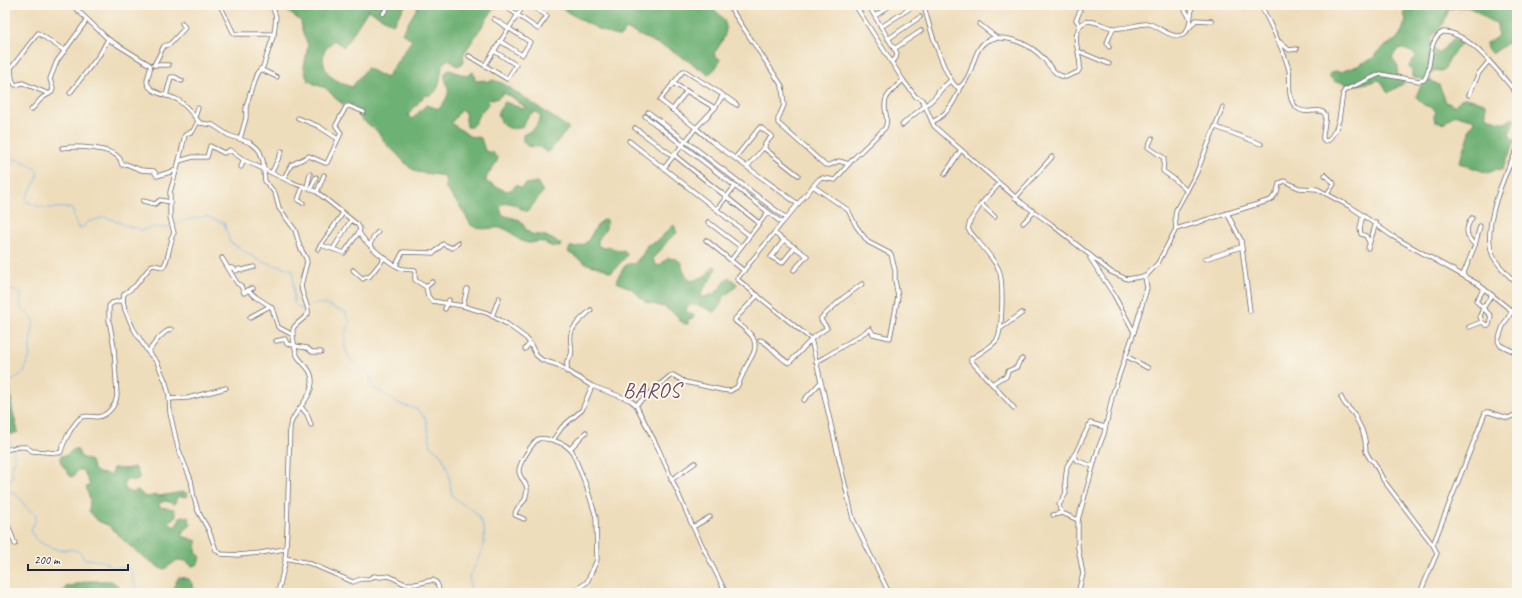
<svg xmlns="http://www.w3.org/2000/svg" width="1522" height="598" font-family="Caveat,sans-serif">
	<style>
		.forest { fill: #6eb174; stroke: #486a58 }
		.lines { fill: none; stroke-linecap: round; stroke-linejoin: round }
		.stream { stroke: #76bbed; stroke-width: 1 }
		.minor-casing { stroke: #696368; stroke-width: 5 }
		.minor { stroke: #fff; stroke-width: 3.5 }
		.labels { text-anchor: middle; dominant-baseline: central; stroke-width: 4; stroke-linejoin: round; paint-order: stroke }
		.quarter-label { font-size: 21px; letter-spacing: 1px; fill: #674a63; stroke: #fbf7ec }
	</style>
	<rect width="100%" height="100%" fill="#fbf7ec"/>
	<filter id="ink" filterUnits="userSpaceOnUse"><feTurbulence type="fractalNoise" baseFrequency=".025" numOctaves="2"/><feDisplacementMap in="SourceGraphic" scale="8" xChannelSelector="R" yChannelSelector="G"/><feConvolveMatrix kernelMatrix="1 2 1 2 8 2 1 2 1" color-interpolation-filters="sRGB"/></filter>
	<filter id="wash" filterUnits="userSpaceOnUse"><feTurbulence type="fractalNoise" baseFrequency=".012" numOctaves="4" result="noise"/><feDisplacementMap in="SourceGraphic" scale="16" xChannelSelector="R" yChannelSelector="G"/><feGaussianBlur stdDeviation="0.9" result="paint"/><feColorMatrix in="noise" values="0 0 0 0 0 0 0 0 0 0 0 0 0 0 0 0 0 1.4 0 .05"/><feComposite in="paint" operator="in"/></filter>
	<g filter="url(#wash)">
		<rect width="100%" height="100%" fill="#edb"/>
		<g class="forest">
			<path d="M279 5H406L393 24 368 10 344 47 334 40 324 51C320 72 333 81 352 87L367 68 386 78 412 40 402 33 419 5H496L463 55 464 61 462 64 457 66 449 59 443 63C440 74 441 98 425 95L408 115 412 119 426 105 439 109C443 104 450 95 448 89 447 83 444 79 445 73L449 70 467 76 473 72 475 76 474 80 478 81 484 80 488 82 493 80 504 84 569 128 547 153 540 147 527 146 523 141V135L534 129 541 117 537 112H534L528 116 522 127C510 132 499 125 498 112L505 102 523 109 525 107 512 97 504 93 496 99H490L488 101V105L479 114 475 123 471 127H467L465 112 461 110 451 123C457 128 464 131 469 136L481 138 485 151 493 153 498 158C496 167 486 172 486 182L506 191 511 190 516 185 521 188 526 184 537 182 542 190V193L529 210 526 211C517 208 509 197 500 207L502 215 520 220 525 228 531 234 546 236 561 244 560 247C557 247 553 247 551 246 546 244 542 240 536 242 531 243 527 244 522 241 515 238 510 229 501 228 491 227 480 232 471 225L459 205 446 189 445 176 417 172 409 167 395 152 387 145 376 130 360 118 358 116 356 107 347 103 344 105 335 98 326 88 316 85 308 80 306 76 304 67 308 45 302 30 301 21Z"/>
			<path d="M557 5H706C731 18 731 32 714 53L715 56 720 59C719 65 713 72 708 74L673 51 626 29 621 36C613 39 564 11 557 5Z"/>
			<path d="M1406 5H1517V28L1513 31V36L1517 37V43H1508L1492 54 1487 49 1486 43 1494 39 1498 35 1497 24C1494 21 1491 22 1489 20 1473 9 1470 4 1449 9 1447 14 1445 20 1443 24 1438 32 1428 36 1432 46 1434 50 1436 51 1440 52L1454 38 1461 44 1450 57 1445 69 1441 71 1434 70 1427 80 1416 78 1412 75V70L1409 67 1412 60H1414L1416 57 1413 53 1402 48 1397 50 1392 58 1398 66 1397 78 1402 79 1404 83 1388 93 1381 81 1378 80C1369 83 1360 85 1350 85 1343 84 1343 81 1335 82L1329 76 1331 72 1336 71 1340 72 1355 67 1373 58 1382 48 1397 39 1402 31 1406 20 1404 14Z"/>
			<path d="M1430 80 1439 85 1446 102 1454 106 1461 99 1465 98 1475 100 1484 103 1486 105V116L1494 120 1506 123 1512 118H1515L1509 136 1516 140 1502 170 1495 169 1488 173 1459 163 1469 136V128L1475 122 1473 119C1455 117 1459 109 1444 124L1435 121 1434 116 1436 112 1433 108 1424 105 1416 97C1419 89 1421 82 1430 80Z"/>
			<path d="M605 219 607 221C607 231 603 232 598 240V246L604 248C610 246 615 249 621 251L624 250 626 252 627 255 613 271 610 272 605 269 587 264 568 252 570 247C594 248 588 229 605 219Z"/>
			<path d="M674 225 677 233C665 241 667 243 659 252 656 255 654 256 653 259L655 264 659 266 668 258 676 259 682 263C681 269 687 279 692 281L705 276 714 266 716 267C713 281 704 284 701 296L703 297 715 294 729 277 737 284C734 291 727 292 723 298 720 304 720 308 714 312L698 305H689L686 309 687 312 695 316 693 318 688 319V324H685L679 320 678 316 664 307 645 302 632 289 617 282V279L624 267 628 264H634L643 254 647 245 656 242Z"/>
			<path d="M6 386 10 387 12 409 18 431V432L9 435 5 425Z"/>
			<path d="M74 449H77L81 457 91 461 93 469 99 473 112 475 113 468 125 469 135 467 139 476V479L136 481 126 479 124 485 126 490 132 493 138 490 144 496 148 497 156 495 160 496 182 492 187 493 188 496 187 497 180 496 176 499 175 504C169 503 165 498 159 504V507L174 509 176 516 168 522 174 527 178 523 180 517 183 516 188 517 191 525 182 532V536L197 541 196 552 201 557 197 565 192 566 186 561 177 560 165 569 160 568 134 550 108 525 98 521 89 511 90 500 86 487 90 485 83 470H77L74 476 71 477 61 463V456L67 455Z"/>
			<path d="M179 577 189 579 192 584 193 593H173L176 582Z"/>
			<path d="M88 581H111L119 586 120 593H105L95 590 87 593H63L66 587Z"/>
		</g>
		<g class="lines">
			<g class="stream">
				<path d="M5 158C19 159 28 162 38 171L37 179 25 200C42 211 52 207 71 208 75 214 74 221 78 228L83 227 87 222 105 217 128 226 142 230 153 227 166 228 182 221 206 216 224 223 230 242 260 261 293 270 294 303 300 309 306 307"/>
				<path d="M5 290 19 291 21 294V309L32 317 34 320 30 345V355L24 372 10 382 7 389 5 415"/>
				<path d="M309 306C322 300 333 308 345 312L350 323C344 332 342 347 349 357 354 364 364 370 371 376L372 387 402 405 417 409 426 419 431 446 441 454 448 470 452 495C456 499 460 502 464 505 468 508 472 509 475 512 493 532 482 557 469 576L471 593"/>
				<path d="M5 432 12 446"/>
				<path d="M13 449 15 459 12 468 13 476 7 483V488C11 492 16 494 19 498 27 506 22 507 35 513L36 519 31 531C34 542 50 548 60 550 65 550 74 548 79 552 81 553 83 557 85 559L102 561 112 567H125L131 569 133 581 139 593"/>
			</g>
		</g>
	</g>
	<g filter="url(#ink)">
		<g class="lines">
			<defs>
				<g id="minor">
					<path d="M72 5 108 39 150 65C152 72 144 79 148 85 154 95 170 95 178 100 187 106 193 115 200 123L213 125 228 135 251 143 257 148 260 152 263 161 265 181 275 193 279 208 295 230 300 247 306 258 307 262 301 285 302 291 308 309V314C304 319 298 322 294 327 291 331 295 352 298 357 304 366 313 370 312 383 311 400 294 410 290 426L287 531 285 563 278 593"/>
					<path d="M220 5 234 34H274"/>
					<path d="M503 5 538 29 547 16 530 5"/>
					<path d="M725 5 731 9 741 24 782 86 784 105 778 119V123L825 165H830L839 161 849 164"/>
					<path d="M855 5 903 80C898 85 889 92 886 99 882 109 890 118 885 128L853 159 835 180 823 178 819 179 782 223 737 279 811 339 853 519 889 593"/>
					<path d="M868 5 897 53 896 58 891 62"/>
					<path d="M924 5C927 20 945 79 957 87H960C977 73 970 41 996 38 1013 37 1032 46 1043 58 1050 66 1055 76 1066 77L1078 72 1080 68C1081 54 1071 40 1080 26 1087 15 1104 27 1114 28 1125 30 1142 22 1150 24 1159 27 1175 41 1184 34 1191 29 1191 13 1192 5"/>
					<path d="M1187 5 1185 10 1190 18"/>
					<path d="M1261 5C1271 27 1283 47 1289 70 1291 82 1286 99 1297 108 1306 116 1318 106 1325 114 1327 122 1322 130 1323 139L1325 141 1329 140 1336 129 1339 120 1343 93 1345 90 1380 74 1419 81 1424 80C1433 70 1426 40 1443 32 1469 31 1502 76 1517 94"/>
					<path d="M1080 11 1076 20 1080 25"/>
					<path d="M383 14 389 5"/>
					<path d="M875 16 891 5"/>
					<path d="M494 19 530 42 522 55 500 41"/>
					<path d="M979 24 997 38"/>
					<path d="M881 27 915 5"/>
					<path d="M1189 28 1196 20 1212 21"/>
					<path d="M888 39 920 17"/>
					<path d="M1280 42 1289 50 1297 49"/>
					<path d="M1109 47 1107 43 1113 28"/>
					<path d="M894 49 921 31"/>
					<path d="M1078 51 1109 64"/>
					<path d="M469 56 507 79 516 65 494 51"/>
					<path d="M154 65 164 46 170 44 185 28 182 23"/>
					<path d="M154 65H169"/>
					<path d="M485 65 524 5"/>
					<path d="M260 69 277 77"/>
					<path d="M903 80 916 97 922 99 934 126 944 135 1022 203 1051 224 1111 272 1127 279 1146 276 1158 263 1176 229 1271 200 1277 192 1279 184 1284 181 1299 188 1317 189 1351 207 1392 236 1478 284 1517 315"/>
					<path d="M673 83 715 108"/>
					<path d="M938 92 951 80"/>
					<path d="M70 93 100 54 108 39"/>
					<path d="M49 94 23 83 15 85 12 79 11 68 38 33 65 51"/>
					<path d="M1469 95 1479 73 1489 61"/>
					<path d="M166 96 171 77H175L182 81"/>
					<path d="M722 97H726L737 105"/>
					<path d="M31 110 42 98 52 92 53 89 50 79 57 61 87 20"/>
					<path d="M672 110 687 91"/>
					<path d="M648 112 786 218"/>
					<path d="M645 116 782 223"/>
					<path d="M195 117 198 108"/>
					<path d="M298 118 318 126 338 139"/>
					<path d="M198 121 193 131 185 135 179 161 170 192V217L174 233 171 238 172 240C168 250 169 259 163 267L153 265 151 266 135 286 124 294 123 300 125 310 133 328 148 352 157 362 166 383 169 395 170 413 178 448 191 480 194 498 198 511 209 531 216 550 221 554 238 555 260 553 285 549"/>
					<path d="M932 122C947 115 955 102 960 87"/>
					<path d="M902 125C916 111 933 103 944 86"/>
					<path d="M1216 127 1261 144"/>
					<path d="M635 128 673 156"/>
					<path d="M1152 138 1148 147 1164 158 1163 171 1174 179 1187 191"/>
					<path d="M240 139 246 118V107L254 81 257 73 263 67 274 34 276 17 272 5"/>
					<path d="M629 141 749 235"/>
					<path d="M62 148C75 146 112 147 120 159 121 161 121 163 122 165L126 164 141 170 154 171 157 176 177 170"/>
					<path d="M1517 150C1504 175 1481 228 1493 256 1498 266 1509 276 1517 284"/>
					<path d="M674 155 759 223"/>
					<path d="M735 158 760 127 772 136 765 144V149L798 175"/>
					<path d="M179 161 193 157H207L210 146 224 153 230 150 244 160"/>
					<path d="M1510 163 1517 167"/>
					<path d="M241 167 243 161H245C263 168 279 177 296 184 303 187 310 188 317 192L358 225 360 229 359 232C365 244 390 264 402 269 406 270 411 269 415 270V280L426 287 428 296 432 301 463 306 487 313 507 324 526 338 530 343 536 355 542 360 558 365 592 386 630 400 636 405 658 448 693 527 726 593"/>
					<path d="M747 167 764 147"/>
					<path d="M664 168 696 128 660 100 683 71H685L723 95 715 108 696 128 711 141 798 204"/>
					<path d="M272 172 282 151"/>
					<path d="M945 174 961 150"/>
					<path d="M1325 175 1333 182 1334 184 1327 194"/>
					<path d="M284 178 291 165 309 156 325 163H327L341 133 336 126V125L346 107 349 106 364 112"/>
					<path d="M813 186 848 210 856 226 868 242 891 254 895 270V280L898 297 890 338 873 334 870 329 827 356 816 362"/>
					<path d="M307 187 310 174"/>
					<path d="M311 188 316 177"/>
					<path d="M317 192 324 175"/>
					<path d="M1015 198 1052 157"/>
					<path d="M143 201 155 204 160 200 170 202"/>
					<path d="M303 203 298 200 303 186"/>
					<path d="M981 204 970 221 968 229C978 242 991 255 998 268 1004 278 1003 332 996 341 991 347 978 354 971 359V361L1014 408"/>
					<path d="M717 209 735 186"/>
					<path d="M1227 213 1241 240 1250 311"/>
					<path d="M1363 215 1360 228 1361 234 1366 236 1369 242"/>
					<path d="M995 217 981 204 999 184"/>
					<path d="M1472 218C1465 228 1465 236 1475 245"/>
					<path d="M708 222 741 247"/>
					<path d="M1023 223 1034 212"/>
					<path d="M1176 229 1175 217 1176 210 1196 174 1223 107"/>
					<path d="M774 233 807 256 794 270"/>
					<path d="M706 240 744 271"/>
					<path d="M784 240 771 257 782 263 795 247"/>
					<path d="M321 245 344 253 359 232"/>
					<path d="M370 245 374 236 378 232"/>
					<path d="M1368 248 1376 223"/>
					<path d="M318 249 343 213"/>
					<path d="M333 249 351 220"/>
					<path d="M222 258 237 283 241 286 244 293 248 290"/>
					<path d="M1205 259 1241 247"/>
					<path d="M731 260 768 212"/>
					<path d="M396 265 403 252 434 253 443 244 452 248 458 243"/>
					<path d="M229 268H233L236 271 239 269 243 270 254 267"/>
					<path d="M353 270 363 279 365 277H369L385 257"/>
					<path d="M1463 275 1475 245 1480 226"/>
					<path d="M426 287 432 282"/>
					<path d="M270 306 272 308 278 327 293 335"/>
					<path d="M463 306 467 289"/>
					<path d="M445 309 449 300"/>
					<path d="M1512 311 1503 326 1498 341 1500 345 1517 353"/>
					<path d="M492 316 499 298"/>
					<path d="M250 317 270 306 256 297 248 290 253 288"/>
					<path d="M1482 322 1486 325H1489L1491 316 1483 308 1492 295"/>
					<path d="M1469 327 1482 322 1480 316 1483 308 1476 301 1484 289"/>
					<path d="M1001 328 1022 313"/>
					<path d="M1134 332 1147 288 1145 277"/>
					<path d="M811 339 827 328 821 320V318L843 298 862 284"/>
					<path d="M760 340C767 341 780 359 789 363L811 340"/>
					<path d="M276 341 285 339 287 344 295 345"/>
					<path d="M295 346 307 348 312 352H321"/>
					<path d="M525 349 530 343"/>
					<path d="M148 352C155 343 161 333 171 329"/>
					<path d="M1126 356 1148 368"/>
					<path d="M567 372V361C577 353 567 341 572 331 575 323 585 316 591 310"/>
					<path d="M992 384 1001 378 1006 377 1008 371 1017 367 1019 362 1022 359"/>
					<path d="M1341 397 1344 403 1354 414 1362 430 1365 440 1366 452 1370 459 1374 462 1384 481 1433 545"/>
					<path d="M169 399 188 398 226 388"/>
					<path d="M804 400 820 383"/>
					<path d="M636 405 670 376 673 375 685 382 722 390 730 391 737 387C740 381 743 374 746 367 750 358 759 350 753 338 750 332 741 326 735 321V319L758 295"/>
					<path d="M301 407 307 414 311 425"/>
					<path d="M553 440 565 445 572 451 586 485 596 517 597 560 587 582 572 593"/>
					<path d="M570 449 586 432"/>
					<path d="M5 450 18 447H26L32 451 59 453 61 452C63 443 74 421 82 417 87 415 92 417 97 417 108 416 116 405 117 395L114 347 109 320V306L112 303 123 300"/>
					<path d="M1074 456 1078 461 1093 466"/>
					<path d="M671 480 695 463"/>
					<path d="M5 500V509"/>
					<path d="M1061 513 1059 505 1066 493 1065 482 1067 466 1076 452 1090 423 1105 427"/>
					<path d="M1053 515 1062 513 1078 520"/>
					<path d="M5 517 15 544"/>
					<path d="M524 519 515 515C515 509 519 507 523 502 526 500 526 494 527 491 528 482 519 479 519 471 518 465 533 442 538 439 542 437 549 440 553 440L562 427 582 410 592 386"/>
					<path d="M693 527 710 517"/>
					<path d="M285 558 309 563 353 582 361 579H369L374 576 380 577 389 576 405 584H416L433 580C438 582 439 588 439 593"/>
					<path d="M1078 593 1083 574 1078 548V520L1098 449 1104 434 1113 393 1134 332 1114 295 1090 258"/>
					<path d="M1420 593 1437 553 1433 545 1485 413 1486 412H1489L1508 418 1517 414"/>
					<path d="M1515 593 1517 589"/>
				</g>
			</defs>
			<use href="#minor" class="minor-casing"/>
			<use href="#minor" class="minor"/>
		</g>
	</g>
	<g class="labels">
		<g class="quarter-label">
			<text x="652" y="390">BAROS</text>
		</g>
	</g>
	<rect width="1522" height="598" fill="none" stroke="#fbf7ec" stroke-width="20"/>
	<path d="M28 564v6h100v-6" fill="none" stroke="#22223b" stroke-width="2"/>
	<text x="34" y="564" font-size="12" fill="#22223b" stroke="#fbf7ec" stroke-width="3" paint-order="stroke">200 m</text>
</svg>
